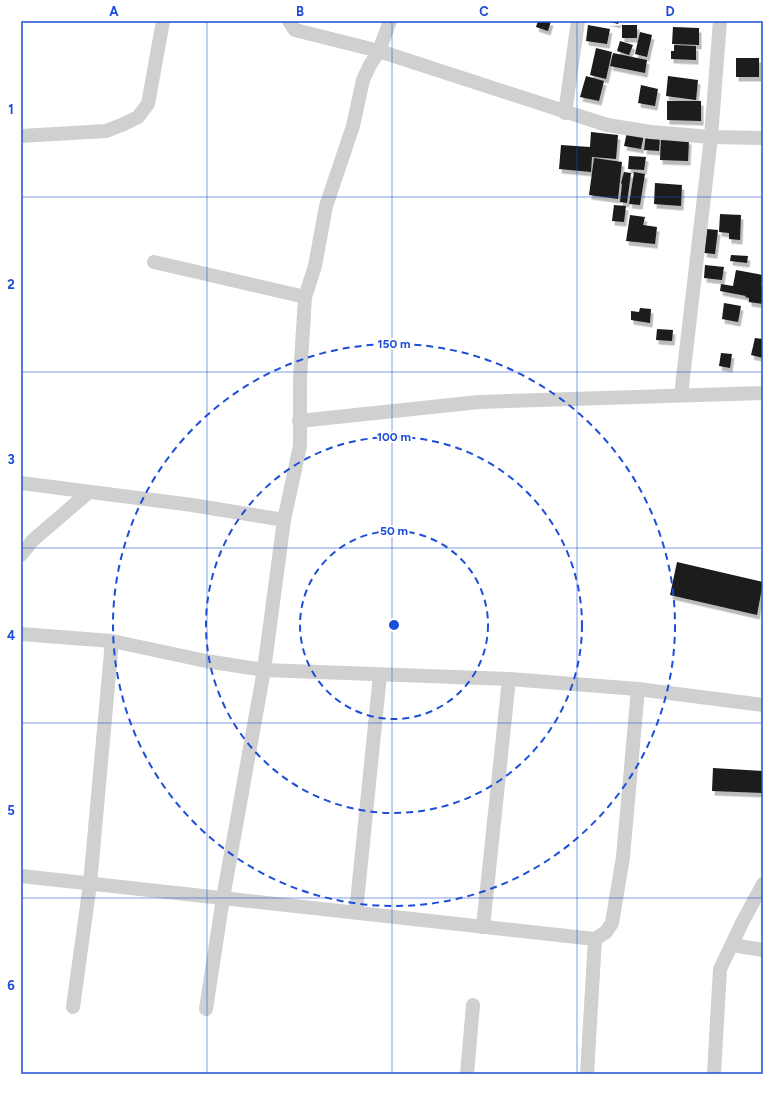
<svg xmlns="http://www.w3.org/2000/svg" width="784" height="1095" font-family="Figtree,sans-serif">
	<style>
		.building { fill: #1a1a1a; filter: url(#shadow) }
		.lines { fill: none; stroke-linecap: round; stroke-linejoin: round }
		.minor { stroke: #d0d0d0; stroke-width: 14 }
		.grid { fill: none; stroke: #1d4ed8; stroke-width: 1; stroke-opacity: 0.55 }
		.ring { fill: none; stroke: #1d4ed8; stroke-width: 2; stroke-dasharray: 7 5 }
		.centre { fill: #1d4ed8; stroke: #fff; stroke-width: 2 }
		.ring-label { font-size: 12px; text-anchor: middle; font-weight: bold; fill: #1d4ed8; stroke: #fff; stroke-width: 4; stroke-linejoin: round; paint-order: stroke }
		.neatline { fill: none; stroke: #1d4ed8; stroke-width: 1.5 }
		.grid-label { font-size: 13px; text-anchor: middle; font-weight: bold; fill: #1d4ed8 }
	</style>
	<defs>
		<filter id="shadow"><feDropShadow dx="2.5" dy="4.5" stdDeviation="0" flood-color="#0004"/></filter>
	</defs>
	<rect width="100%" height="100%" fill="#fff"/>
	<g class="building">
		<path d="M538 21H551L548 31 536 27Z"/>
		<path d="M607 21H619L618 24Z"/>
		<path d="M588 25 610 29 607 44 586 41Z"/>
		<rect x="622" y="25" width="15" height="13"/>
		<path d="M673 27 699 28V45L672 44Z"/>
		<path d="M640 32 652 35 647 57 635 54Z"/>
		<path d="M620 41 633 45 629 55 617 51Z"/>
		<path d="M674 45 696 46V60L671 59V51H674Z"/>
		<path d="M596 48 612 52 606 79 590 75Z"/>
		<path d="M613 53 647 60 645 73 610 66Z"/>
		<rect x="736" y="58" width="23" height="19"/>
		<path d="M586 76 604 81 599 101 580 97Z"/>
		<path d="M668 76 698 80 696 100 666 96Z"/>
		<path d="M641 85 658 89 655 106 638 103Z"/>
		<path d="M667 101H701V121L667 120Z"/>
		<path d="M591 132 618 135 616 159 592 157 591 172 559 169 561 145 590 147Z"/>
		<path d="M627 132 644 134 641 149 624 146Z"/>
		<path d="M646 134 660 136 659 151 644 150Z"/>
		<path d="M661 138 689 140 688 161 660 160Z"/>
		<path d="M629 156 646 157 644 170 628 169Z"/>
		<path d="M594 158 622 162 618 199 589 195Z"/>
		<path d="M624 172 631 173 627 203 620 202 622 184 621 183Z"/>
		<path d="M634 172 645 174 640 205 629 204Z"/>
		<path d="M655 183 682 185 681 206 654 204Z"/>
		<path d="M614 205 626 206 624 222 612 221Z"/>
		<path d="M720 214 741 215 740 240 729 239V233L719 232Z"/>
		<path d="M630 215 645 217 643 225 657 227 655 244 626 241Z"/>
		<path d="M707 229 718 230 715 254 704 253Z"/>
		<path d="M731 255 748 256 747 263 730 261Z"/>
		<path d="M705 265 724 267 722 280 704 278Z"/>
		<path d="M736 270 763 275 761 285H763V304L749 302V298L745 297 746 296 720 291 721 284 733 286Z"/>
		<path d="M724 303 741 306 738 322 722 319Z"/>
		<path d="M640 308 651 309 650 323 631 320V311L639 312Z"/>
		<path d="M657 329 673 330 672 341 656 340Z"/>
		<path d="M755 338 763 339V358L751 355Z"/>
		<path d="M721 353 732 354 730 368 719 366Z"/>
		<path d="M677 562 763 582 757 615 670 595Z"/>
		<path d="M713 768 763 771V793L712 791Z"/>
	</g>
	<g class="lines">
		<g class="minor">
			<path d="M289 21 295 30 379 51 607 125 651 132 711 137 763 138"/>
			<path d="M565 113 578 21"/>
			<path d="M21 136 106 131 124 124 138 117 148 104 163 21"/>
			<path d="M154 262 305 297"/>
			<path d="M681 395 711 137 720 21"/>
			<path d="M299 421 479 402 763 393"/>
			<path d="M21 483 192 505 284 520"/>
			<path d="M21 555 33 540 89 492"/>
			<path d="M21 634 112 641 206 661 264 670 509 679 638 689 763 705"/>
			<path d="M21 876 595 939 606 932 612 923 623 857 638 689"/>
			<path d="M356 912 380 675"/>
			<path d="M483 927 509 679"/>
			<path d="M732 945 763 950"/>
			<path d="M73 1007 90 884 112 641"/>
			<path d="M206 1009 223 898 264 670 284 520 300 446V378L305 297 315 266 326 206 353 126 363 80 370 65 379 51 390 21"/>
			<path d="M467 1074 473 1005"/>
			<path d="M587 1074 595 939"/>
			<path d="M714 1074 720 969 743 921 763 884"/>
		</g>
	</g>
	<path class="grid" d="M207 21V1074M392 21V1074M577 21V1074M21 197H763M21 372H763M21 548H763M21 723H763M21 898H763"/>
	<g class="ring">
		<circle cx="394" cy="625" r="94"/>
		<circle cx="394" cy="625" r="188"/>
		<circle cx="394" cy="625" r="281"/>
	</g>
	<circle cx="394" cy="625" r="6" class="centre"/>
	<g class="ring-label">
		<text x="394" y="348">150 m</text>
		<text x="394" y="441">100 m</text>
		<text x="394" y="535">50 m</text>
	</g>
	<rect width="784" height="1095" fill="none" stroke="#ffffff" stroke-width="44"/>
	<rect x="22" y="22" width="740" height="1051" class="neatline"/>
	<g class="grid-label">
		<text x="114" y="16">A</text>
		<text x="300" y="16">B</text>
		<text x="484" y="16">C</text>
		<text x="670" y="16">D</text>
		<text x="11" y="114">1</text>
		<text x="11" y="289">2</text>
		<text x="11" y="464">3</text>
		<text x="11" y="640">4</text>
		<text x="11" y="815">5</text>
		<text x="11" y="990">6</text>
	</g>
</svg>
